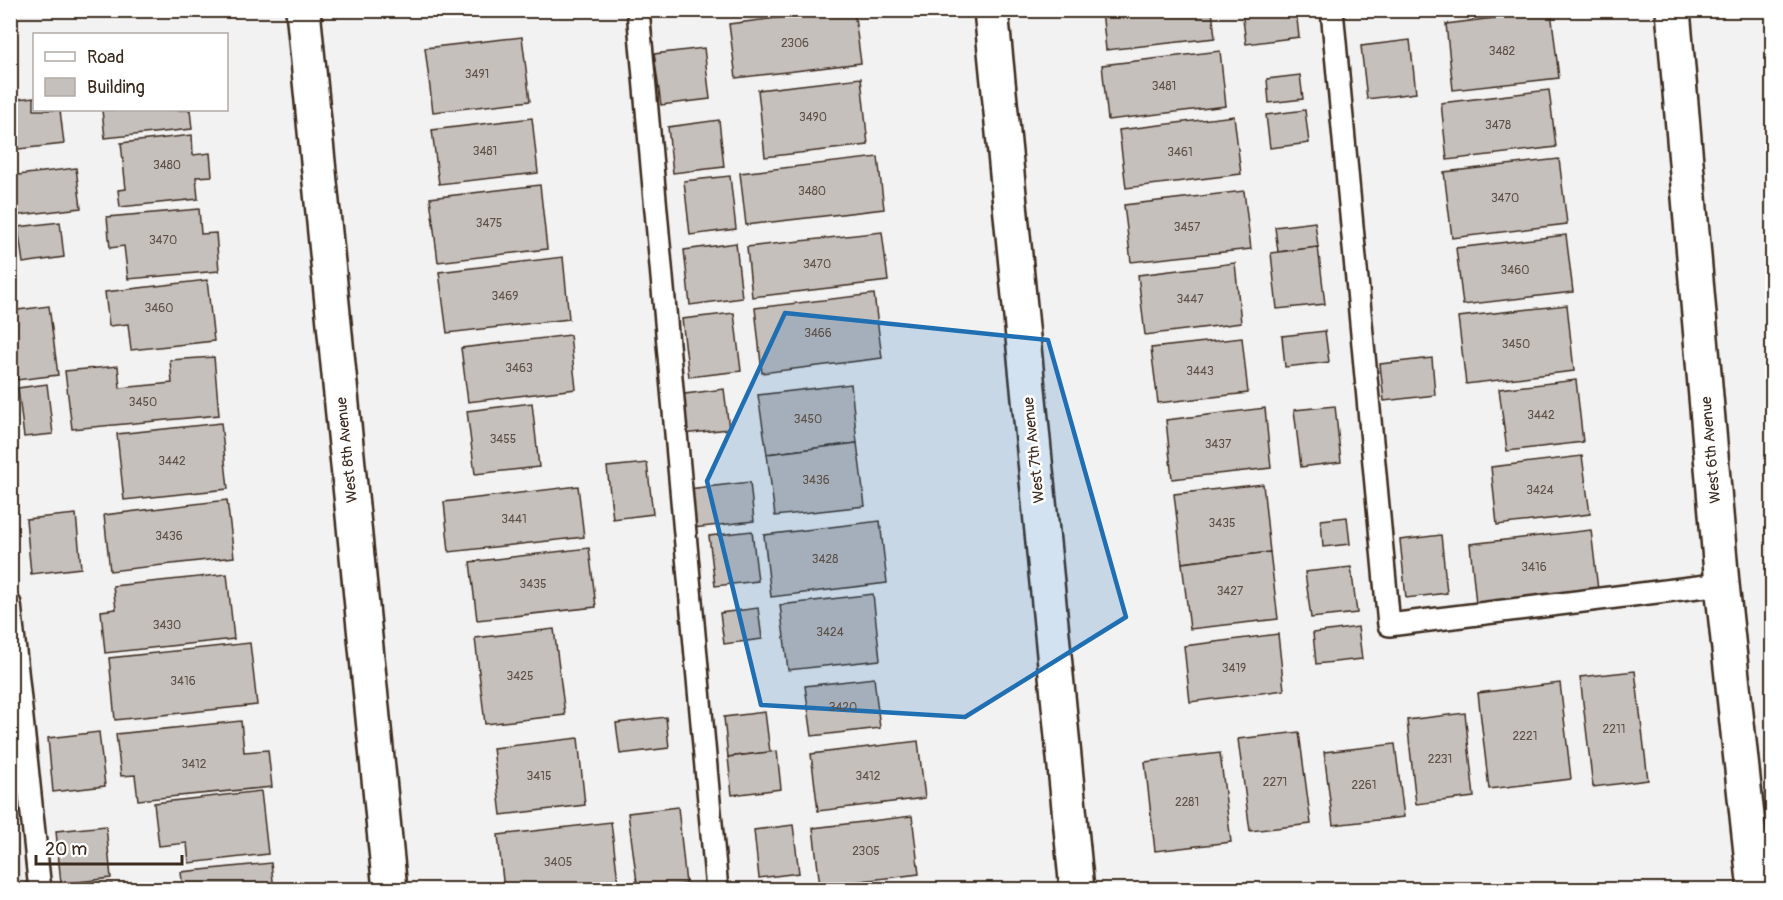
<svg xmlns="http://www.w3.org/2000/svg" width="1783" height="900" font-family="Pangolin,sans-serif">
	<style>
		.built { fill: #e6e3e2 }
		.building { fill: #c6c0bd; stroke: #3b2a1e; stroke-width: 1.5 }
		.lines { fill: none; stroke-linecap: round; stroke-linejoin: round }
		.service-casing { stroke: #3b2a1e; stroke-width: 26 }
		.minor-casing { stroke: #3b2a1e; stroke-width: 38 }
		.service { stroke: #fff; stroke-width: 21 }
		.minor { stroke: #fff; stroke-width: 33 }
		.marked { fill: #1f6fb2; fill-opacity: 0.2; stroke: #1f6fb2; stroke-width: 4.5; stroke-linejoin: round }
		.labels { text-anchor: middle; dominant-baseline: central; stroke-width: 5; stroke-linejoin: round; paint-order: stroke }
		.number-label { font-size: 12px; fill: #5e5046 }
		.street-label { font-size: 15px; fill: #3b2a1e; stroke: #fff }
	</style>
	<rect width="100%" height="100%" fill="#f3f2f2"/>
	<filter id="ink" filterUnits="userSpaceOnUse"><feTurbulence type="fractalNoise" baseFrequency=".0167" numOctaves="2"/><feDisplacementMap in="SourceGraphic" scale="12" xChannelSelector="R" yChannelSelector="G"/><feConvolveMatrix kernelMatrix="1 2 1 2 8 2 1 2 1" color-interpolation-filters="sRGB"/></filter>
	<g filter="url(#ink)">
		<path class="built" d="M11 767 23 889H11Z"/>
		<g class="building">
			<path d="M839 10H854L861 63 736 78 729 24Z"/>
			<path d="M1102 10H1212L1215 38 1106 50Z"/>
			<path d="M1242 10H1296L1299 37 1246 44Z"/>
			<path d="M1551 11 1559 78 1453 90 1446 24Z"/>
			<path d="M522 37 530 101 433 112 425 48Z"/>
			<path d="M1410 40 1416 93 1367 99 1361 46Z"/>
			<path d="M704 48 710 99 661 105 654 54Z"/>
			<path d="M1220 51 1226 106 1108 120 1102 65Z"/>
			<path d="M1300 75 1303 99 1269 103 1267 79Z"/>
			<path d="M861 78 868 145 765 157 758 90Z"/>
			<path d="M1549 90 1556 147 1447 160 1441 103Z"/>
			<path d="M34 97V110H60L64 144 10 150V100Z"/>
			<path d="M102 110H190L192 129 105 138Z"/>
			<path d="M1305 110 1309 143 1270 148 1266 115Z"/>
			<path d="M1234 116 1241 174 1126 188 1119 130Z"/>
			<path d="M532 118 538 173 439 184 432 130Z"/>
			<path d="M719 120 724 167 673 173 668 127Z"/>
			<path d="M192 135 193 155 210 153 212 176 196 177 198 199 120 207 118 190 126 189 121 143Z"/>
			<path d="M878 157 884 209 746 225 740 173Z"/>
			<path d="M1559 159 1567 224 1452 238 1444 172Z"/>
			<path d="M76 168 81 208 12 216 10 176Z"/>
			<path d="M730 176 736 229 690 235 684 181Z"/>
			<path d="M540 185 547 249 438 262 430 198Z"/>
			<path d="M1244 191 1251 249 1131 262 1124 205Z"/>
			<path d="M199 209 201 234 216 233 219 271 128 279 124 246 110 248 107 217Z"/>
			<path d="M60 222 64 257 23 263 18 227Z"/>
			<path d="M1315 222 1318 247 1278 252 1275 227Z"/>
			<path d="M882 232 888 281 752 297 747 247Z"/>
			<path d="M1566 235 1573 292 1463 305 1456 248Z"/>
			<path d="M736 243 742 298 690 305 684 250Z"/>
			<path d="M1318 247 1325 304 1277 309 1271 253Z"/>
			<path d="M563 257 569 319 447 333 439 272Z"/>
			<path d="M1235 263 1241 323 1145 335 1138 275Z"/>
			<path d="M207 280 214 341 131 350 128 324 109 326 105 292Z"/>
			<path d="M874 294 882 358 762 373 755 308Z"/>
			<path d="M1567 305 1574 371 1466 384 1458 317Z"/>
			<path d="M49 306 58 375 17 380 10 311Z"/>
			<path d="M734 313 741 371 689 377 682 319Z"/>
			<path d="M1325 331 1329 362 1285 367 1282 336Z"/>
			<path d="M570 335 576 389 468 402 461 348Z"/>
			<path d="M1242 338 1248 393 1158 403 1151 348Z"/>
			<path d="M214 357 219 415 72 429 65 371 118 366 120 388 172 383 170 360Z"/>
			<path d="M1432 358 1435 395 1384 401 1380 364Z"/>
			<path d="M1576 380 1583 442 1507 451 1499 389Z"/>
			<path d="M47 384 53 434 24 437 18 388Z"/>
			<path d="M851 384 857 443 767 454 758 395Z"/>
			<path d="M724 389 729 429 682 434 677 395Z"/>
			<path d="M532 403 539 467 475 474 467 411Z"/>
			<path d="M1335 406 1341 462 1301 467 1294 410Z"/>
			<path d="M1265 408 1271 468 1172 479 1166 420Z"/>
			<path d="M221 423 228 489 124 500 117 434Z"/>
			<path d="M857 443 865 506 775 516 767 454Z"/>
			<path d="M1582 456 1590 514 1497 525 1491 467Z"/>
			<path d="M647 463 653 514 613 519 607 467Z"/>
			<path d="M750 482 754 521 693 528 688 489Z"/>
			<path d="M1263 484 1270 552 1182 563 1174 494Z"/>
			<path d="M578 486 584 537 449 552 444 502Z"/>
			<path d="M227 500 234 557 110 571 104 515Z"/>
			<path d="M76 514 81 568 31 574 26 519Z"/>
			<path d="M1347 517 1350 544 1323 547 1321 520Z"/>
			<path d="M880 521 887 583 771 597 764 535Z"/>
			<path d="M1591 530 1598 590 1476 604 1470 544Z"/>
			<path d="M752 531 758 581 715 586 709 536Z"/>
			<path d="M1441 535 1447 593 1406 598 1400 540Z"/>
			<path d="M589 548 596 607 477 620 470 562Z"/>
			<path d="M1270 552 1278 619 1190 629 1182 563Z"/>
			<path d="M1351 567 1357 613 1311 618 1305 572Z"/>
			<path d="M227 574 234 639 105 653 101 611 116 609 113 586Z"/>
			<path d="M873 594 880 660 788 670 780 605Z"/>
			<path d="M758 608 762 639 724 644 720 613Z"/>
			<path d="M1358 627 1362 659 1316 664 1313 633Z"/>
			<path d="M554 629 565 715 485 724 475 638Z"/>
			<path d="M1278 634 1284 690 1190 702 1184 646Z"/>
			<path d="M250 643 257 705 115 720 109 658Z"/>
			<path d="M1635 671 1648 780 1593 787 1580 677Z"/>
			<path d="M874 678 880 728 812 736 805 686Z"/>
			<path d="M1560 683 1571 779 1489 789 1478 693Z"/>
			<path d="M765 712 770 752 728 757 724 717Z"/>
			<path d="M1465 713 1474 797 1416 804 1407 720Z"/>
			<path d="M666 717 669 748 620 754 616 723Z"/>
			<path d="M241 721 244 752 268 750 272 787 138 800 135 775 121 776 116 734Z"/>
			<path d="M99 732 105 786 53 792 48 738Z"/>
			<path d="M1299 732 1311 824 1250 831 1238 739Z"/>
			<path d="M578 738 585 805 501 815 493 748Z"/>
			<path d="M918 741 925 798 818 811 811 754Z"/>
			<path d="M1395 744 1404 817 1333 825 1324 752Z"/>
			<path d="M777 751 781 789 732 795 728 757Z"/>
			<path d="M1220 753 1231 842 1155 851 1145 762Z"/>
			<path d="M261 791 268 854 189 863 187 843 159 846 154 803Z"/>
			<path d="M678 807 686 884 638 890 628 813Z"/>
			<path d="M912 816 919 874 820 886 813 828Z"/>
			<path d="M611 822 619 890H504L498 835Z"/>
			<path d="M793 825 799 873 759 878 754 830Z"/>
			<path d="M106 826 111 878 61 884 56 831Z"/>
			<path d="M271 863 274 890H183L181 872Z"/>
			<path d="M112 884 113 890H61Z"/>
		</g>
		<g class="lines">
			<defs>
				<g id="service">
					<path d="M638 10 717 890"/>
					<path d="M1332 10 1389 625 1722 584"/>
					<path d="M10 604 40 890"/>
				</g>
				<g id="minor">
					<path d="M303 10 390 890"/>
					<path d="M991 10 1077 890"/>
					<path d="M1673 10 1722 584 1755 890"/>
				</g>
			</defs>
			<use href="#service" class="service-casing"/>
			<use href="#minor" class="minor-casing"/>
			<use href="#service" class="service"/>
			<use href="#minor" class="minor"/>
		</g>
	</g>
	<path class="marked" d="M785 313 1048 340 1126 617 965 717 761 705 707 481Z"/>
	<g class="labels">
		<g class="number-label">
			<text x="795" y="43">2306</text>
			<text x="1502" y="51">3482</text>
			<text x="477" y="74">3491</text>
			<text x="1164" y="86">3481</text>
			<text x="813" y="117">3490</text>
			<text x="1498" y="125">3478</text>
			<text x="485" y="151">3481</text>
			<text x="1180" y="152">3461</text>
			<text x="167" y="165">3480</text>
			<text x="812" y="191">3480</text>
			<text x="1505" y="198">3470</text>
			<text x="489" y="223">3475</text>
			<text x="1187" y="227">3457</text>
			<text x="163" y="240">3470</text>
			<text x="817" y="264">3470</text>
			<text x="1515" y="270">3460</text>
			<text x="505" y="296">3469</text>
			<text x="1190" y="299">3447</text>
			<text x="159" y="308">3460</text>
			<text x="818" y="333">3466</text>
			<text x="1516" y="344">3450</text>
			<text x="519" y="368">3463</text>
			<text x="1200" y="371">3443</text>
			<text x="143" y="402">3450</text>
			<text x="1541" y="415">3442</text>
			<text x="808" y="419">3450</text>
			<text x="503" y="439">3455</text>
			<text x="1218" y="444">3437</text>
			<text x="172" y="461">3442</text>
			<text x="816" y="480">3436</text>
			<text x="1540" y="490">3424</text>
			<text x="514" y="519">3441</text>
			<text x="1222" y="523">3435</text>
			<text x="169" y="536">3436</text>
			<text x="825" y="559">3428</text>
			<text x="1534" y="567">3416</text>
			<text x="533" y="584">3435</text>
			<text x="1230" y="591">3427</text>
			<text x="167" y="625">3430</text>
			<text x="830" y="632">3424</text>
			<text x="1234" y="668">3419</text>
			<text x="520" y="676">3425</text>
			<text x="183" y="681">3416</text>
			<text x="843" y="707">3420</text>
			<text x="1614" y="729">2211</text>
			<text x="1525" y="736">2221</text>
			<text x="1440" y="759">2231</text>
			<text x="194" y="764">3412</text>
			<text x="539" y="776">3415</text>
			<text x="868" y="776">3412</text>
			<text x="1275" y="782">2271</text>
			<text x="1364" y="785">2261</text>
			<text x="1187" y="802">2281</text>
			<text x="866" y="851">2305</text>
			<text x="558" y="862">3405</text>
		</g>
		<g class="street-label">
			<text transform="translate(347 450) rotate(-96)">West 8th Avenue</text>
			<text transform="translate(1034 450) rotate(-96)">West 7th Avenue</text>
			<text transform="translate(1711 450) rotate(-95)">West 6th Avenue</text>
		</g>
	</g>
	<rect width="1783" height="900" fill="none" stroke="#fff" stroke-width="36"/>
	<rect x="18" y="18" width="1747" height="864" fill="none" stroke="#3b2a1e" stroke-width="2" filter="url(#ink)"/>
	<rect x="33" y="33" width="195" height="78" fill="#ffffff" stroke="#b1aaa5" stroke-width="1.5"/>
	<rect x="45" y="52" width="30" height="9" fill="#ffffff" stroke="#b1aaa5" stroke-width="1.5"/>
	<text x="87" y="63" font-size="18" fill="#3b2a1e">Road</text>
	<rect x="45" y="78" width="30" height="18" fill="#c6c0bd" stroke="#b1aaa5" stroke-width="1.5"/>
	<text x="87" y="93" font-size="18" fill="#3b2a1e">Building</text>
	<path d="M36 855v9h146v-9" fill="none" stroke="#3b2a1e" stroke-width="3"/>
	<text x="45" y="855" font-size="18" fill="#3b2a1e" stroke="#ffffff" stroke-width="4.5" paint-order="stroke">20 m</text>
</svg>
